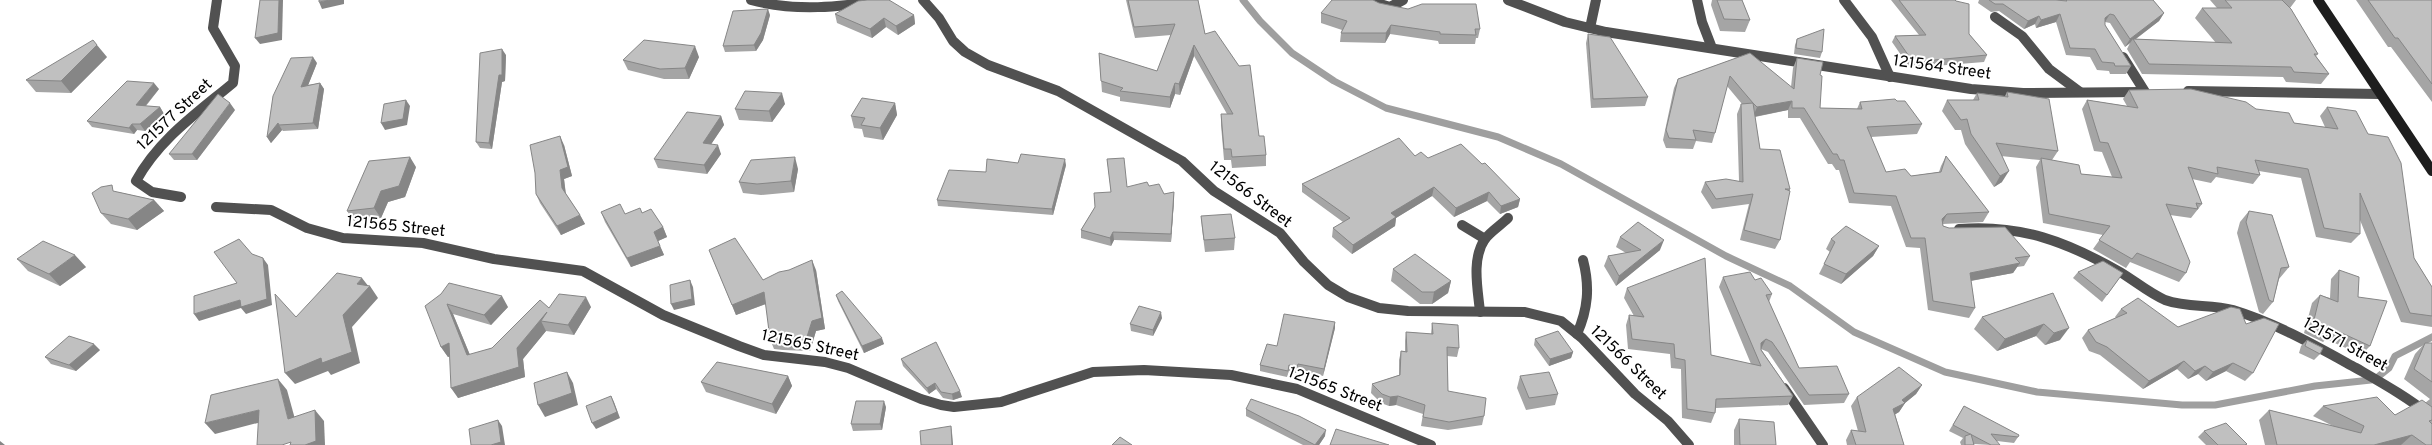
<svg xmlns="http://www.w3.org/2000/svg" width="2432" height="445" font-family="Overpass,sans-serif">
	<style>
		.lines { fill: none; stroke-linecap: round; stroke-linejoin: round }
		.stream { stroke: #9f9f9f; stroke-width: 7 }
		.street { stroke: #515151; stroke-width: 10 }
		.secondary { stroke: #1e1e1e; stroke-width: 10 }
		.wall { fill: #a5a5a5 }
		.shaded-wall { fill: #868686 }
		.building { fill: #c0c0c0; stroke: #868686 }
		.labels { text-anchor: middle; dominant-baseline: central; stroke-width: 4; stroke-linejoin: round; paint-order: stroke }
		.street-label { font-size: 16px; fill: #000; stroke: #fff }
	</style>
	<rect width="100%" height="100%" fill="#fff"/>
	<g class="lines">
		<g class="stream">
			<path d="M1243 0 1260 21 1292 53 1334 81 1386 108 1498 137 1561 164 1726 256 1790 286 1854 332 1945 372 2037 392 2182 405H2215L2315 386 2371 380"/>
			<path d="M2379 376 2389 368 2395 356 2432 337"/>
		</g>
		<g class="street">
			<path d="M751 0C796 12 840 7 885 0"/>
			<path d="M923 0 939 18 953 41 965 52 988 65 1058 91 1182 161 1214 191 1280 233 1304 262 1328 285 1348 297 1379 308 1408 311 1525 312 1561 321 1582 338 1635 394 1668 421 1689 445"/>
			<path d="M1367 0 1390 7 1403 0"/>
			<path d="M1508 0 1565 22 1606 32 1971 89 2023 93 2141 92"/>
			<path d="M1697 0 1702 22 1712 48"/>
			<path d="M1844 0 1872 37 1890 77"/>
			<path d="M1995 17 2022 36 2049 69 2080 92"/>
			<path d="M1590 28 1596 0"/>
			<path d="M2123 57 2145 92"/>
			<path d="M2188 91 2379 94"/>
			<path d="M181 197 152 192 136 181C159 139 197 113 233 83L235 66 213 28 217 0"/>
			<path d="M216 207 271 210 307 228 343 238 423 243 494 259 583 271 663 315 739 346 764 355 825 362 848 368 921 399 941 405 954 407 1001 402 1093 372 1144 370 1231 375 1297 389 1431 445"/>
			<path d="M1462 225 1485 239"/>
			<path d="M1959 229C2021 224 2067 242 2120 272 2135 281 2149 293 2165 300 2187 308 2211 304 2233 310 2276 323 2316 346 2356 368 2382 383 2409 398 2432 417"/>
			<path d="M1480 312C1478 290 1471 259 1485 239 1491 231 1501 225 1508 218"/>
			<path d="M1577 334C1588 309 1590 287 1583 260"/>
			<path d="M1784 388 1823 445"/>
		</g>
		<path class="secondary" d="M2318 0 2432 171"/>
	</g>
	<g class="wall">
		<path d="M1126 0H1198L1205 34 1259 136 1266 155V166L1232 168 1231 160H1224L1221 125V114H1227L1194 56 1180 95 1175 94 1170 108 1120 101V97L1102 92 1099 53 1157 71 1171 35 1135 38Z"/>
		<path d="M1712 0H1742L1750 20 1745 32 1720 31 1711 5Z"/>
		<path d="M1891 0H1955L1969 34 1987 55 1984 62 1910 68 1892 42 1895 36 1919 35Z"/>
		<path d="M1979 0H2153L2164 13 2159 21 2136 39 2216 43 2195 18 2202 8H2217L2210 0H2296L2290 8 2318 54 2316 56 2329 74 2321 84 2286 82 2283 77 2142 74 2127 49 2130 43 2125 47 2110 23 2105 22V25L2131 66 2126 74H2110L2109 71 2097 70 2090 57 2066 55 2056 22 2036 28 2035 24 2024 29 1999 11 1991 12 1978 3Z"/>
		<path d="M2356 0H2432V102L2391 47H2388Z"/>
		<path d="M1379 3 1480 29 1478 38H1476L1475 44H1439L1438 41 1390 34 1385 43 1340 42 1341 33 1342 30 1321 23V13Z"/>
		<path d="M835 14 914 15 915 24 898 35 886 27 872 38 837 23Z"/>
		<path d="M770 15 763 40 756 51 725 52 723 46Z"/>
		<path d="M1588 34 1648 97 1645 106 1591 108 1586 43Z"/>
		<path d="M1797 39 1822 52 1820 58 1794 54 1795 45Z"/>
		<path d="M1750 53 1791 87 1793 68 1797 58 1820 75V108L1857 109 1860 102 1897 101 1922 124 1917 134 1871 137 1886 172 1911 176 1939 172 1941 166 1946 156 1989 212 1983 222 1943 224V226L2030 256 2024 266 2017 267 2013 273 1971 281 1975 308 1969 318 1928 310 1920 248 1906 247 1891 206 1849 203 1839 170H1836L1832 164H1828L1800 118H1788V110L1755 117 1760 149 1790 189 1780 240 1775 249 1740 240 1749 204 1712 209 1701 192 1705 182 1739 181 1737 114 1741 104H1742L1727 86 1715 133 1712 143 1696 141 1693 149 1666 148 1663 140 1674 88 1678 79Z"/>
		<path d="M506 55 505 81 502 82 492 149 480 148 476 142Z"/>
		<path d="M107 57 71 93 36 92 26 80Z"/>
		<path d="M699 57 689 79H664L628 70 623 60Z"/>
		<path d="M317 63 308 85 320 83 324 89 318 129 283 131 282 130 271 143 267 137Z"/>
		<path d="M159 89 146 106 160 107 164 114 145 131 137 130 134 134 92 127 87 121Z"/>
		<path d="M2129 90 2256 109 2294 123 2325 127 2320 116 2327 107 2414 258 2432 287V327L2401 322 2360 220V234L2351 243 2316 237 2301 178 2259 171 2260 175 2253 184 2216 177 2211 183 2192 179 2202 204 2191 218 2170 215 2186 273 2179 282 2130 262 2126 268 2093 249 2103 235 2043 223 2036 167 2040 160 2001 156 2002 182 1994 187 1965 144 1961 130H1955L1942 111 1947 100H1973L1977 93 2005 96 2007 92 2058 151 2052 160 2081 174 2112 177 2102 152 2094 151 2082 109 2087 100 2127 106 2123 99Z"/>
		<path d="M895 103 897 115 883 140 864 137 862 129 854 128 851 116Z"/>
		<path d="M785 104 772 122 739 120 735 109Z"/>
		<path d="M235 110 197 160H174L169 154Z"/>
		<path d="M721 116 724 125 711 144 721 154 707 174 658 168 654 159Z"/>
		<path d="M564 145 572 176 564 179 566 194 580 215 585 224 561 235 540 203 536 194Z"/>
		<path d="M1415 156 1428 158 1520 199 1518 207 1500 214 1487 201 1454 217 1432 196 1396 218 1395 226 1352 254 1332 237 1333 228 1343 222 1302 192V184Z"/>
		<path d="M1107 159 1127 187 1149 186 1164 194 1174 192V200L1171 242 1114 240 1111 246 1081 238V230L1095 207 1111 192Z"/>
		<path d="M1018 163 1066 165 1053 215 938 206 937 200 986 172Z"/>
		<path d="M416 167 405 197 388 202 381 218 354 221 347 211Z"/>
		<path d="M798 169 794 192 761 195 743 193 739 182Z"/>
		<path d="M118 192 154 200 164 211 137 230 111 224 101 213Z"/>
		<path d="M2249 211 2289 267 2279 279 2273 302 2263 314 2259 312 2237 233 2240 222Z"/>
		<path d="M601 212 625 214 642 213 663 227 667 237 658 241 664 255 631 267 605 222Z"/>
		<path d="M1201 216 1235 238 1234 250 1205 252 1202 228Z"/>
		<path d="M1620 237 1660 250 1616 286 1604 266 1608 256 1626 253 1616 247Z"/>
		<path d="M1831 239 1879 246 1873 256 1841 284 1819 274 1830 252 1826 249Z"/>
		<path d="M709 250 763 280 789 270H816L825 329 816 331 810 351 783 350 774 349 770 339 766 304 736 315Z"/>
		<path d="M17 259 86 267 60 286 28 271Z"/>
		<path d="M1393 269 1451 281 1448 293 1432 304H1420L1391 281Z"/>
		<path d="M2339 270 2358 297 2370 346 2361 355 2326 339 2323 342 2304 333 2312 303 2320 295 2330 298 2331 279Z"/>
		<path d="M2078 272 2123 273 2102 302 2073 278Z"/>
		<path d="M1723 277 1755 280 1772 294 1769 302 1799 368 1849 394 1844 403 1804 405 1768 352 1761 349 1793 396 1788 405 1716 408 1715 413 1711 423 1682 418 1681 369 1671 368 1670 354 1628 349 1626 325 1629 315 1634 316 1624 298 1627 288 1711 355 1751 364 1719 287Z"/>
		<path d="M2053 293 2060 340 2045 345 2036 336 1997 351 1974 329 1982 317Z"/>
		<path d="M441 294 508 307 491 325 453 314 470 355 492 348 549 308 591 307 574 335 546 331 523 359 525 377 458 398 450 356 448 357 441 347Z"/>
		<path d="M836 295 884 344 864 353 838 301Z"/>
		<path d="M2121 309 2178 327 2253 373 2245 381 2226 371 2206 381 2198 374 2188 379 2177 369 2143 389 2100 355 2089 351 2082 338 2088 330 2116 318 2115 317Z"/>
		<path d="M1162 318 1153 336 1131 331 1130 324Z"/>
		<path d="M1335 322V328L1323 376 1297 370 1296 373 1289 371 1287 377 1260 371V365L1277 346Z"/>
		<path d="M1432 323 1459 348 1457 357 1447 356 1448 391 1484 416 1482 425 1448 430 1421 426 1423 414 1396 405 1389 406 1381 403 1371 393 1372 384 1399 375V360L1401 351H1405V341L1406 332 1431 334Z"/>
		<path d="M1535 339 1573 352 1571 358 1549 366 1534 345Z"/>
		<path d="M2307 340 2320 354 2314 360 2299 353 2301 346Z"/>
		<path d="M2425 343H2432V445H2265L2259 420 2269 410 2333 426 2313 416 2323 406 2395 415 2425 403 2430 399 2404 379 2415 354Z"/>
		<path d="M100 350 76 371 51 364 45 357Z"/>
		<path d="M901 359 962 397 953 400 943 398 936 389 929 394 903 366Z"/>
		<path d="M788 376 792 386 776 414 706 392 701 382Z"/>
		<path d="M1520 376 1558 394 1555 405 1526 410 1517 388Z"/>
		<path d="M1922 385 1916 394 1905 403 1899 412 1895 414 1904 445H1847L1846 440 1851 430 1858 431 1851 406 1857 397Z"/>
		<path d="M1964 406 2018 437 2014 443 1997 441 1991 445 1974 444V445H1961L1960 442 1963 438 1949 431Z"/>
		<path d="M886 407 882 430 853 431 851 424Z"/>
		<path d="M1246 409 1325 436 1319 445H1303L1246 416Z"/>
		<path d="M1739 419 1776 445H1734V430Z"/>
		<path d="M2204 431 2247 444V445H2206L2198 437Z"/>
	</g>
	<g class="shaded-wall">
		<path d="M279 0H283L282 40 260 44 255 38Z"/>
		<path d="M330 0H344V4L322 9 319 2Z"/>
		<path d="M768 9 770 15 763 40 756 51 754 45Z"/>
		<path d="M2164 13 2159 21 2134 40 2133 39 2130 43 2125 47 2130 39Z"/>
		<path d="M2060 14 2056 22 2036 28 2041 20Z"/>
		<path d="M2110 14 2105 22 2100 25 2105 18Z"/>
		<path d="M914 15 915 24 898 35 896 26Z"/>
		<path d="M2039 16 2035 24 2024 29 2028 21Z"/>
		<path d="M884 18 886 27 872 38 870 29Z"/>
		<path d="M1391 25 1390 34 1385 43 1386 33Z"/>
		<path d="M97 45 107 57 71 93 61 81Z"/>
		<path d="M1194 45V56L1180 95 1179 84Z"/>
		<path d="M695 46 699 57 689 79 685 68Z"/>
		<path d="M502 49 506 55 505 81 502 82 492 149 489 143Z"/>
		<path d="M313 57 317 63 305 93 301 87Z"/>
		<path d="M154 83 159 89 141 111 136 105Z"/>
		<path d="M320 83 324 89 318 129 313 123Z"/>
		<path d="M1175 83V94L1170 108V97Z"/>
		<path d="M782 93 785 104 772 122 769 111Z"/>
		<path d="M406 100 410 106 407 125 385 130 381 123Z"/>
		<path d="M1792 101 1788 110 1753 117 1757 107Z"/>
		<path d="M230 103 235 110 197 160 192 154Z"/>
		<path d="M895 103 897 115 883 140 880 128Z"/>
		<path d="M160 107 164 114 145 131 140 124Z"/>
		<path d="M721 116 724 125 706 152 703 143Z"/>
		<path d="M278 123 282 130 271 143 267 137Z"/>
		<path d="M132 124 137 130 134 134 129 128Z"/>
		<path d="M560 136 564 145 572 176 564 179 566 197 562 188 560 170Z"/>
		<path d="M718 145 721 154 707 174 704 165Z"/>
		<path d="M410 157 416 167 405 197 388 202 381 218 374 208 381 191Z"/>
		<path d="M795 157 798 169 794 192 791 181Z"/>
		<path d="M1065 159 1066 165 1053 215 1052 209Z"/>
		<path d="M2009 171 2002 182 1994 187 2000 176Z"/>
		<path d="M1434 187 1432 196 1396 218 1395 226 1352 254 1353 245 1391 213Z"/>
		<path d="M1174 192V200L1171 242V234Z"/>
		<path d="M1489 192 1487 201 1454 217 1456 208Z"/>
		<path d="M1520 199 1518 207 1500 214 1501 206Z"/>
		<path d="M154 200 164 211 137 230 128 219Z"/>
		<path d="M1947 214 1942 224V219Z"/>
		<path d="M580 215 585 224 561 235 557 226Z"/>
		<path d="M663 227 667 237 658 241 654 232Z"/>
		<path d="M1113 232 1114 240 1111 246 1110 238Z"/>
		<path d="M1664 240 1660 250 1616 286 1619 276Z"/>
		<path d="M660 246 664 255 631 267 627 258Z"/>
		<path d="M1879 246 1873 256 1841 284 1846 274Z"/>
		<path d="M75 255 86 267 60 286 49 274Z"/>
		<path d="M263 258 268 265 272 305 246 314 241 308 199 321 194 314 240 300Z"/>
		<path d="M812 260 816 270 825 329 816 331 810 351 806 340Z"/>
		<path d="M2020 263 2013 273 1964 282 1970 273Z"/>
		<path d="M362 278 369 287 370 286 378 298 352 327 360 363 331 375 328 371 295 384 285 373 343 315 357 284Z"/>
		<path d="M690 280 693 287 695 305 674 310 671 304Z"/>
		<path d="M1451 281 1448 293 1432 304 1434 292Z"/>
		<path d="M764 292 768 303 736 315 732 305Z"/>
		<path d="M502 296 508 307 491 325 484 315Z"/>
		<path d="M586 297 591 307 574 335 568 325Z"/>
		<path d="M447 304 453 314 474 365 467 355Z"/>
		<path d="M547 312 541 321 546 331 523 359 525 377 458 398 451 388 517 348Z"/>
		<path d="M1161 312 1162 318 1153 336V330Z"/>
		<path d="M1335 322V328L1323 376 1324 369Z"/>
		<path d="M2044 324 2036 336 1997 351 2005 339Z"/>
		<path d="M2069 328 2060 340 2045 345 2054 333Z"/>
		<path d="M882 338 884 344 864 353 862 346Z"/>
		<path d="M1766 339 1761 349V343Z"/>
		<path d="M449 343 456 354 448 357 441 347Z"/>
		<path d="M94 344 100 350 76 371 69 365Z"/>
		<path d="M1573 352 1571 358 1549 366 1550 359Z"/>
		<path d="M2184 361 2177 369 2143 389 2149 381Z"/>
		<path d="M2233 363 2226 371 2206 381 2213 372Z"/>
		<path d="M2205 366 2198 374 2188 379 2195 371Z"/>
		<path d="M567 372 573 383 578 405 545 417 538 405Z"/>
		<path d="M788 376 792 386 776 414 772 404Z"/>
		<path d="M278 379 287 390 298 430 288 419Z"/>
		<path d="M935 383 936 389 929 394 927 388Z"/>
		<path d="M1922 385 1916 394 1905 403 1899 412 1888 419 1893 409 1902 400Z"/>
		<path d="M960 391 962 397 953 400 952 394Z"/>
		<path d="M611 396 614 402 620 418 596 429 592 423Z"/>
		<path d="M1398 396 1396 405 1389 406 1390 397Z"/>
		<path d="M884 401 886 407 882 430 880 424Z"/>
		<path d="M259 410 269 420 215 434 205 423Z"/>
		<path d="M315 410 324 421 325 445H305Z"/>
		<path d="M498 420 502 426 505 445H491Z"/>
		<path d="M951 426 952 432 953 445H952Z"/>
		<path d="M1326 430 1325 436 1319 445H1315Z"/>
		<path d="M2412 435 2401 445H2374Z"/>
		<path d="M0 441 5 445H0Z"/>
	</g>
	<g class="building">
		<path d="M260 0H279L278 33 255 38Z"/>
		<path d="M319 0H330L319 2Z"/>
		<path d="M867 0H889L914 15 896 26 884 18 870 29 835 14 858 1Z"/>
		<path d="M1128 0H1198L1205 34 1215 31 1239 66 1250 65 1259 136H1264L1266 155 1232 157 1231 149H1224L1221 114H1233L1194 45 1179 84 1175 83 1170 97 1120 91 1123 88 1101 81 1099 53 1157 71 1175 24 1134 27Z"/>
		<path d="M1332 0H1373L1379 3 1408 9 1422 4H1476L1480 29H1475L1476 35 1440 34V32L1391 25 1386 33H1341L1347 21 1321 13Z"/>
		<path d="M1717 0H1742L1750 20 1724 19Z"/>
		<path d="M1899 0H1955L1956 1 1969 4V34L1987 55 1913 62 1895 36 1926 35Z"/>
		<path d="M1989 0H2056L2067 1 2066 0H2153L2164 13 2130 39 2114 15 2110 14 2105 18V25L2131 66H2115L2114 63 2102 62 2095 49 2070 48 2060 14 2041 20 2039 16 2028 21 2003 4H1995Z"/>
		<path d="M2225 0H2282L2291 9 2318 54H2314L2329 74 2294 72 2291 67 2149 64 2133 39 2232 43 2202 8H2232Z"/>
		<path d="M2368 0H2432V84L2398 38H2395Z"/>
		<path d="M768 9 761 33 754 45 723 46 733 11Z"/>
		<path d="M1824 29 1822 52 1796 48 1797 39Z"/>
		<path d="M1588 34 1610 37 1648 97 1593 99Z"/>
		<path d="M93 40 97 45 61 81 26 80Z"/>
		<path d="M644 40 695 46 685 68 660 69 623 60Z"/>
		<path d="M502 49V75H499L489 143 476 142 480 53Z"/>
		<path d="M1750 53 1794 89 1797 58 1823 62 1820 75 1822 76 1820 108 1862 109 1860 102 1895 99 1897 101H1905L1922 124 1867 127 1886 172 1905 169 1911 176 1941 172 1946 156 1989 212 1947 214 1942 219 1943 226 1949 228 2005 227 2030 256 2015 258 2020 263 1970 273 1975 308 1933 301 1925 238H1911L1896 196 1854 193 1844 160H1840L1837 154H1833L1804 108H1792V101L1757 107 1753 103 1760 149 1780 150 1790 189H1785L1790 191 1780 240 1744 230 1753 194 1716 199 1705 182 1726 179 1743 182 1741 104 1753 103 1730 76 1715 133 1693 130 1696 140 1669 138 1666 130 1678 79Z"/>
		<path d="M313 57 301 87 320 83 313 123 279 125 278 123 267 137 273 96 291 58Z"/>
		<path d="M127 81 154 83 136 105 160 107 140 124H132L129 128 87 121Z"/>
		<path d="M2191 89 2246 102 2256 109 2289 113 2294 123 2338 129 2327 107 2356 111 2368 134 2388 137 2401 163 2414 258 2432 287V316L2410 313 2360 193V234L2324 228 2308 169 2255 160 2260 175 2217 167 2218 174 2188 167 2202 204 2196 203 2198 209 2166 204 2190 262 2186 273 2137 253 2132 259 2099 240 2110 226 2049 214 2041 158 2079 165 2081 174 2122 178 2108 143 2100 142 2087 100 2138 108 2129 90Z"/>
		<path d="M745 91 782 93 769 111 735 109Z"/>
		<path d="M2007 92 2049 99 2058 151 1996 143 2009 171 2000 176 1971 134 1967 119 1961 120 1947 100H1979L1977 93 2008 97Z"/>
		<path d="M218 94 230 103 192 154H169Z"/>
		<path d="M862 98 895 103 880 128 861 125 865 118 851 116Z"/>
		<path d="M406 100 403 119 381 123 384 104Z"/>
		<path d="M687 112 721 116 703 143 718 145 704 165 654 159Z"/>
		<path d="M560 136 568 167 560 170 562 188 580 215 557 226 536 194 535 173 530 145Z"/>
		<path d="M1399 138 1415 156 1421 152 1428 158 1461 144 1482 164 1485 163 1520 199 1501 206 1489 192 1456 208 1434 187 1391 213 1396 217 1353 245 1333 228 1350 218 1302 184Z"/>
		<path d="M1021 154 1065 159 1052 209 937 200 949 170 986 172 987 159 1018 163Z"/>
		<path d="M410 157 399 186 381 191 374 208 347 211 369 161Z"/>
		<path d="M795 157 791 181 757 184 739 182 751 160Z"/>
		<path d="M1124 158 1127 187 1147 182 1149 186 1159 184 1164 194 1174 192 1171 234 1113 232 1110 238 1081 230 1095 207 1094 193 1111 192 1107 159Z"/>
		<path d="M112 185 113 191 154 200 128 219 101 213 92 193 101 187Z"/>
		<path d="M620 204 625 214 640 208 642 213 651 209 663 227 654 232 660 246 627 258 601 212Z"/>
		<path d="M2249 211 2272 215 2289 267 2281 268 2273 302 2269 300 2246 222Z"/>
		<path d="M1231 214 1235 238 1204 240 1201 216Z"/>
		<path d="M1638 222 1664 240 1619 276 1608 256 1641 250 1620 237Z"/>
		<path d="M1846 226 1879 246 1846 274 1824 264 1835 242 1831 239Z"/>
		<path d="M735 238 763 280 779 272 789 270 812 260 822 318 812 321 806 340H779L770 339 764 292 732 305 709 250Z"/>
		<path d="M239 239 252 254 263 258 267 299 241 307 240 300 194 314V296L237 283 214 252Z"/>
		<path d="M43 241 75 255 49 274 17 259Z"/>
		<path d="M1415 254 1451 281 1434 292H1422L1393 269Z"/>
		<path d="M1705 258 1711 355 1761 366 1723 277 1750 272 1755 280 1761 278 1772 294 1766 295 1799 368 1837 366 1849 394 1809 395 1772 342 1766 339 1761 343V350L1793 396 1716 399 1715 413 1687 409 1685 360 1675 358 1674 344 1632 339 1629 315 1644 317 1627 288Z"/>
		<path d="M2103 261 2123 273 2107 295 2078 272Z"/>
		<path d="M2339 270 2359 277 2358 297 2387 301 2370 346 2333 329 2331 333 2313 324 2320 295 2338 302Z"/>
		<path d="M337 273 362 278 357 284 370 286 343 315 352 352 322 363 321 358 285 373 275 294 296 317Z"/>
		<path d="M690 280 692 299 671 304 670 285Z"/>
		<path d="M449 283 502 296 484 315 447 304 467 355 492 348 540 300 549 308 559 294 586 297 568 325 541 321 547 312 517 348 519 367 451 388 449 343 441 347 425 306 441 294Z"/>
		<path d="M842 291 882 338 862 346 836 295Z"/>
		<path d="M2053 293 2069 328 2054 333 2044 324 2005 339 1982 317Z"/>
		<path d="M2138 298 2178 327 2231 307 2240 309 2246 324 2264 318 2279 324 2253 373 2233 363 2213 372 2205 366 2195 371 2184 361 2149 381 2107 347 2096 342 2088 330 2127 313 2121 309Z"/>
		<path d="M1139 306 1161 312 1153 330 1130 324Z"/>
		<path d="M1284 314 1335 322 1324 369 1298 364 1297 367 1289 365 1288 371 1260 365 1267 344 1277 346Z"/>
		<path d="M1432 323 1458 325 1459 348 1447 347 1448 391 1486 398 1484 416 1449 422 1423 417 1425 405 1398 396 1390 397 1382 394 1372 384 1400 375 1401 351 1407 352 1406 332 1433 334Z"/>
		<path d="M1558 331 1573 352 1550 359 1535 339Z"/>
		<path d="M69 336 94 344 69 365 45 357Z"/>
		<path d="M2307 340 2323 348 2320 354 2305 346Z"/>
		<path d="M936 342 960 391 952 394 941 392 935 383 927 388 901 359Z"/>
		<path d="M2425 343H2432V382L2414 369Z"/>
		<path d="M717 362 788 376 772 404 701 382Z"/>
		<path d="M1899 367 1922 385 1902 400 1905 403 1893 409 1904 445H1856L1851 430 1866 432 1857 397Z"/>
		<path d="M567 372 572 393 538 405 534 383Z"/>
		<path d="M1549 372 1558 394 1529 398 1520 376Z"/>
		<path d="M278 379 288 419 315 410 316 441 305 445H290L291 442 282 445H257L259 410 205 423 211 395Z"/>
		<path d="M611 396 617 412 592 423 586 406Z"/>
		<path d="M2377 397 2395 415 2422 400 2432 407V420L2429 421 2432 424V445H2426L2412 435 2374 445H2277L2269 410 2361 433 2364 426 2323 406Z"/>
		<path d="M1251 399 1299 416 1326 430 1315 445 1246 409Z"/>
		<path d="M856 401H884L880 424H851Z"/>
		<path d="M1964 406 2019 435 2018 437 1991 434 2000 445H1991L1953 425Z"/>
		<path d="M1739 419 1774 422 1776 445H1740Z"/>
		<path d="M498 420 501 442 491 445H471L469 429Z"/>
		<path d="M2226 423 2247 444 2245 445H2218L2204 431Z"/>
		<path d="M951 426 952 445H921L920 431Z"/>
		<path d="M1336 429 1389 445H1330Z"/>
		<path d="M1971 434 1974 445H1965V436Z"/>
		<path d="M1120 437 1132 445H1112Z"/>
	</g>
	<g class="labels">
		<g class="street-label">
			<text transform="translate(1942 68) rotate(8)">121564 Street</text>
			<text transform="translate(175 115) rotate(-43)">121577 Street</text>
			<text transform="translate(1250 195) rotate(37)">121566 Street</text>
			<text transform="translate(396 227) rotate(6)">121565 Street</text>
			<text transform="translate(2345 345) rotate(29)">121571 Street</text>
			<text transform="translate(810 346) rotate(12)">121565 Street</text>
			<text transform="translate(1628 363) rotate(44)">121566 Street</text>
			<text transform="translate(1335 390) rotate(21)">121565 Street</text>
		</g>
	</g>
</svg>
